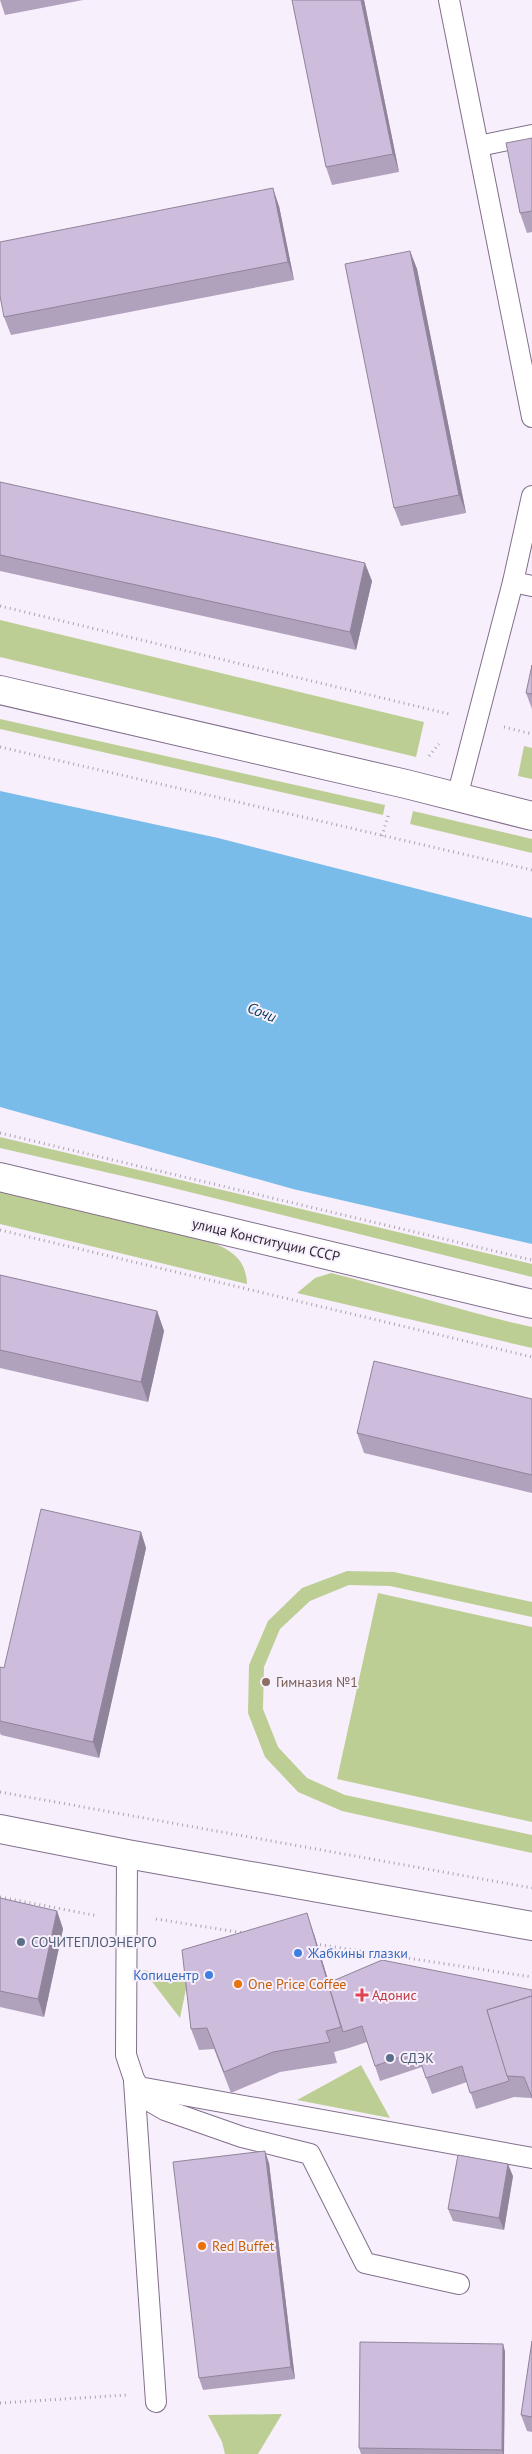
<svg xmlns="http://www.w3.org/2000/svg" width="532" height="2454" font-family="'PT Sans',sans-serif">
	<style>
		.green { fill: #bdce95 }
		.water { fill: #79bcea }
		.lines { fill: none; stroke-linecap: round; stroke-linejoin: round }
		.service-casing { stroke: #826f8b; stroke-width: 22 }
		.minor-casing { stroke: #826f8b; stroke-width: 30 }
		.tertiary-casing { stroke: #826f8b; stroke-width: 30 }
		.secondary-casing { stroke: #826f8b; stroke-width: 30 }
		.path { stroke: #aaa1ae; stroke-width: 3; stroke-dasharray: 1 4; stroke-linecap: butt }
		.service { stroke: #fff; stroke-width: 20 }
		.minor { stroke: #fff; stroke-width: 28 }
		.tertiary { stroke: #fff; stroke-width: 28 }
		.secondary { stroke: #fff; stroke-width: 28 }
		.wall { fill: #b0a2bd }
		.shaded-wall { fill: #90849a }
		.building { fill: #cdbcdc; stroke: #90849a }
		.education-dot { fill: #8d6e63; stroke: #f8effc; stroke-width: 2 }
		.service-dot { fill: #5c6f8a; stroke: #f8effc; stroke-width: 2 }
		.shop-dot { fill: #3f7fe0; stroke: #f8effc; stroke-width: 2 }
		.food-dot { fill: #e8710a; stroke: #f8effc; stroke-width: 2 }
		.health-dot { fill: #e0444e; stroke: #f8effc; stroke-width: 2 }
		.labels { text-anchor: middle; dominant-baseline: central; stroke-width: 4; stroke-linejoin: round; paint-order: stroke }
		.street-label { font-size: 14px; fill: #322935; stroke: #f8effc }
		.education-label { font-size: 14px; fill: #785e54; stroke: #f8effc; text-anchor: start }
		.service-label { font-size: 14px; fill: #4e5e75; stroke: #f8effc; text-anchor: start }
		.shop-label { font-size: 14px; fill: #366cbe; stroke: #f8effc; text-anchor: start }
		.food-label { font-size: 14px; fill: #c56008; stroke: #f8effc; text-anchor: start }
		.health-label { font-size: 14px; fill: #be3a42; stroke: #f8effc; text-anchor: start }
		.water-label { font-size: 15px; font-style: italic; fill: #043c5a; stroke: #f8effc }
	</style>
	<rect width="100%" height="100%" fill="#f8effc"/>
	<g class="green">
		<path d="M0 620 424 722 416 757 0 657Z"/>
		<path d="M0 719 385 805 383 815 0 729Z"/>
		<path d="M524 746 532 748V779L518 776Z"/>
		<path d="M413 811 532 839V853L410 824Z"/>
		<path d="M0 1137 532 1264V1277L153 1183 0 1148Z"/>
		<path d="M0 1189 214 1243C234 1252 246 1261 247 1284L0 1224Z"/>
		<path d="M331 1273C399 1290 464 1312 532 1327V1348L297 1293 315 1278Z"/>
		<path d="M347 1571 394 1572 532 1602V1617L390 1586 349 1585 310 1601 280 1629 264 1667 263 1709 278 1747 307 1778 345 1795 532 1835V1853L342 1811 298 1792 265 1757 248 1713 249 1665 268 1621 302 1588Z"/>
		<path d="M378 1593 532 1627V1822L337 1779Z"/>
		<path d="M143 1970 188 1979 180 2018Z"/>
		<path d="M361 2065 390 2118 297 2100Z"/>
		<path d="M282 2414 258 2454H225L222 2442 208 2415Z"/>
	</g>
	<path class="water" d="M0 791 218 838 532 918V1244L293 1189 0 1107Z"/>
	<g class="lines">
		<defs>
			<g id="service">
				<path d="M449 0 532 417"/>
				<path d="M479 146 532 135"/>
				<path d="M513 582 532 586"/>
				<path d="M457 797 513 582 532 496"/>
				<path d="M127 1854 126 2055 134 2079 146 2099 165 2110 242 2137 310 2154 365 2263 459 2284"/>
				<path d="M134 2081 156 2402"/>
				<path d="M139 2087 532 2158"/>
			</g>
			<path id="minor" d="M0 1829 127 1854 532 1926"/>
			<path id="tertiary" d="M0 690 406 784 532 816"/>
			<path id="secondary" d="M0 1177 532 1304"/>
		</defs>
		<use href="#service" class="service-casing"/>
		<use href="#minor" class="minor-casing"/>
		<use href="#tertiary" class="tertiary-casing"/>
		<use href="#secondary" class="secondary-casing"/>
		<g class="path">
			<path d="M0 606 449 714"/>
			<path d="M504 727 532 734"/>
			<path d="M0 747 532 870"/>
			<path d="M429 756 439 744"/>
			<path d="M382 836 389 813"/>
			<path d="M0 1133 532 1260"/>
			<path d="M0 1230 532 1357"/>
			<path d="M0 1792 532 1888"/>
			<path d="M0 1897 98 1916"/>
			<path d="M156 1919 244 1933"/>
			<path d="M315 1944 532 1977"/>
			<path d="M0 2403 127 2395"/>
		</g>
		<use href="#service" class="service"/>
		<use href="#minor" class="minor"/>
		<use href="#tertiary" class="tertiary"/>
		<use href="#secondary" class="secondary"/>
	</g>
	<g class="wall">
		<path d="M0 0H83L5 15Z"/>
		<path d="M292 0H364L399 172 332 185 326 167Z"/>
		<path d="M532 138V232L527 233 520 213Z"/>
		<path d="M279 206 294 280 11 335 4 317Z"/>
		<path d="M410 251 417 269 466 513 401 526 394 508Z"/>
		<path d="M0 482 372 581 356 650 0 571Z"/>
		<path d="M532 665V709L526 693Z"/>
		<path d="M0 1275 157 1311 164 1331 148 1402 0 1368Z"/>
		<path d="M532 1399V1493L364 1453 357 1433Z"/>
		<path d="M141 1532 146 1548 99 1758 1 1735 0 1733V1667L4 1668Z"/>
		<path d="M0 1898 57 1911 63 1929 44 2017 0 2007Z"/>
		<path d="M314 1934 329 1983 532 1990V2099L531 2098 514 2097 476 2109 467 2082 432 2094 422 2067 380 2081 367 2042 349 2048 334 2052 337 2063 280 2072 231 2093 214 2049 199 2050 191 2029Z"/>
		<path d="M269 2163 295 2379 203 2390 199 2378Z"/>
		<path d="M513 2176 504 2230 453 2221 448 2209Z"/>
		<path d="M532 2341V2432L527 2431 521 2415Z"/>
		<path d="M505 2351 504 2454H361L359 2448Z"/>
	</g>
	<g class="shaded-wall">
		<path d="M361 0H364L399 172 393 154Z"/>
		<path d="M273 188 279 206 294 280 288 262Z"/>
		<path d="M410 251 417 269 466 513 459 495Z"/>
		<path d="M365 563 372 581 356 650 350 632Z"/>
		<path d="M157 1311 164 1331 148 1402 141 1382Z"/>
		<path d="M141 1532 146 1548 99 1758 93 1742Z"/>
		<path d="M57 1911 63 1929 44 2017 38 1999Z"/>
		<path d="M307 1913 314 1934 344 2032H343Z"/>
		<path d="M265 2151 269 2163 295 2379 291 2367Z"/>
		<path d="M508 2164 513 2176 504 2230 499 2218Z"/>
		<path d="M503 2344 505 2351 504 2454H503L502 2450Z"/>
	</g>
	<g class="building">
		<path d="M292 0H361L393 154 326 167Z"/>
		<path d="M532 138V211L520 213 506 143Z"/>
		<path d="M273 188 288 262 4 317 0 296V242Z"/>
		<path d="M410 251 459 495 394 508 345 264Z"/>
		<path d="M0 482 365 563 350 632 0 555Z"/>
		<path d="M532 665V694L526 693Z"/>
		<path d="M0 1275 157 1311 141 1382 0 1350Z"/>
		<path d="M374 1361 532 1399V1475L357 1433Z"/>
		<path d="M41 1509 141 1532 93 1742 0 1721V1667L4 1668Z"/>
		<path d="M0 1898 57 1911 38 1999 0 1991Z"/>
		<path d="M307 1913 341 2027 326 2031 330 2042 273 2052 224 2072 207 2028 191 2029 182 1950Z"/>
		<path d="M382 1960 532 1990V1996L487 2010 509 2081 470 2093 462 2066 426 2078 417 2051 375 2066 362 2026 343 2032 328 1983Z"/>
		<path d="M532 1996V2097L524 2077 507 2076 487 2010Z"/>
		<path d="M265 2151 291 2367 199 2378 173 2162Z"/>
		<path d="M458 2155 508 2164 499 2218 448 2209Z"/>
		<path d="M532 2341V2417L521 2415Z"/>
		<path d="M360 2342 503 2344 502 2450 359 2448Z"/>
	</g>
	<circle class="education-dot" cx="266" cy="1682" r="5"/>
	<g class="service-dot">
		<circle cx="21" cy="1942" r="5"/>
		<circle cx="390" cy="2058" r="5"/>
	</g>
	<g class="shop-dot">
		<circle cx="298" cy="1953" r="5"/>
		<circle cx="209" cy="1975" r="5"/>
	</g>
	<g class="food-dot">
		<circle cx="238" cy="1984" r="5"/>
		<circle cx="202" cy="2246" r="5"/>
	</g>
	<path class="health-dot" d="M359.5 1987.5h5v5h5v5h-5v5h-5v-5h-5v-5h5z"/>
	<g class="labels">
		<g class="street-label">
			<text transform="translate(266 1240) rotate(13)">улица Конституции СССР</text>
		</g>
		<g class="education-label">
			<text x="276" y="1682">Гимназия №1</text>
		</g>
		<g class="service-label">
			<text x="31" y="1942">СОЧИТЕПЛОЭНЕРГО</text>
			<text x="400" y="2058">СДЭК</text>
		</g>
		<g class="shop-label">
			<text x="308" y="1953">Жабкины глазки</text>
			<text x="199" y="1975" text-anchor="end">Копицентр</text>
		</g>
		<g class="food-label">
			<text x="248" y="1984">One Price Coffee</text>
			<text x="212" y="2246">Red Buffet</text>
		</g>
		<g class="health-label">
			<text x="372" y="1995">Адонис</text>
		</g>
		<g class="water-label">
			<text transform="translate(262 1012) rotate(22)">Сочи</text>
		</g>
	</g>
</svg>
